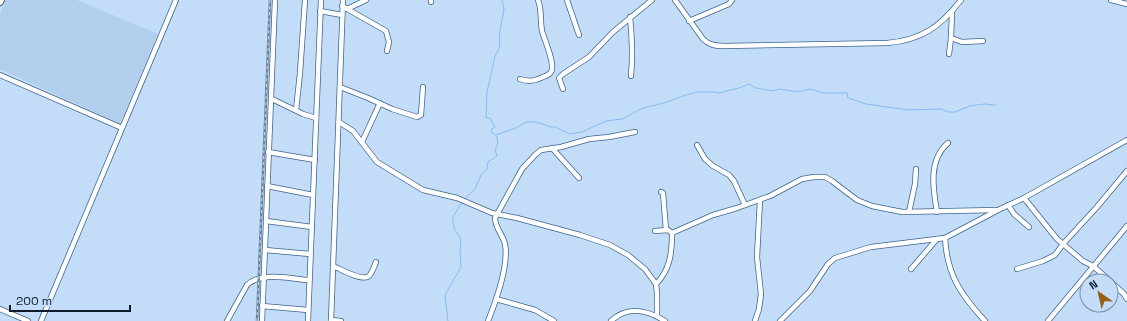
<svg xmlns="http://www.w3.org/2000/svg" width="1127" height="321" font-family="'Space Grotesk',sans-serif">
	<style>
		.built { fill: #b2ceed }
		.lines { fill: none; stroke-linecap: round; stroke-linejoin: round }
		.stream { stroke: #86baf1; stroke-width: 1 }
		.minor-casing { stroke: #3c638c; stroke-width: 6 }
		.major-casing { stroke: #3c638c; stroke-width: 8 }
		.minor { stroke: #fff; stroke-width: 4.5 }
		.major { stroke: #fff; stroke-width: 6 }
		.rail-casing { stroke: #6e839a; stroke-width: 2.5 }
		.rail { stroke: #c3ddf9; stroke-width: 1; stroke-dasharray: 3; stroke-linecap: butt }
	</style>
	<rect width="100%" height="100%" fill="#c3ddf9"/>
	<path class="built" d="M6 0H77L158 34 120 124 0 69V14Z"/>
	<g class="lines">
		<g class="stream">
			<path d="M496 135 516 128 526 122H536L551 127H555L570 134 582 132 606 121 622 119 643 108 664 103 686 95 697 92H714L719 93 739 88 749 84 756 88 772 91 780 89 798 92 810 89 824 93H847L848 98 866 104 908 110 941 109 948 112H955L970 106 984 104 995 105"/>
			<path d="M464 199 475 189 481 175 487 169 488 162 497 156 495 150C499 143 499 136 491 132L492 129 495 127 490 118H486L487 92 495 56 500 47C498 35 502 21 504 9 504 6 502 3 502 0"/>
			<path d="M448 321 445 295 461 267 460 250 461 243 460 237 455 230 453 223V217L462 202"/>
		</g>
		<defs>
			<g id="minor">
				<path d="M431 0V2"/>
				<path d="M567 0 579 35"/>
				<path d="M675 0 703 39C709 45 715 46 724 46L887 43C922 40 940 27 961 0"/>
				<path d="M1111 0 1127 4"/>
				<path d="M342 6 386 31 389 42 387 51"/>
				<path d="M347 9 366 0"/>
				<path d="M320 11 342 15"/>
				<path d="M630 17C632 36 633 56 631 76"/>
				<path d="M689 21 729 4 732 0"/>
				<path d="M951 38 962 42 983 41"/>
				<path d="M949 54 951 38 952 12"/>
				<path d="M0 75 122 128"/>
				<path d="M520 79C529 82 535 81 543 77 546 76 549 75 551 72 556 65 544 39 542 31 540 21 542 9 538 0"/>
				<path d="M340 87 368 98 392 109 417 117 421 115 423 87"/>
				<path d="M563 89 559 78 563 74 589 57 613 32 652 0"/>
				<path d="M272 99 303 114 316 118"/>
				<path d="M296 110 300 73 305 0"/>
				<path d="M339 122 353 131 377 162 423 190 457 198 492 213 517 218 580 235 610 245 628 255 645 269 656 284 657 293V316"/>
				<path d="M362 142 380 103"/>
				<path d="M697 145 705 159 713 166 729 175 734 181 745 205"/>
				<path d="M552 148 579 178"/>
				<path d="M268 152 315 160"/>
				<path d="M267 186 313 195"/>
				<path d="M661 192 663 193 666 230"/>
				<path d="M1024 198 1057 239 1083 261 1093 266 1110 281"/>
				<path d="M1008 205 1014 214 1029 227"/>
				<path d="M909 212 915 184 916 169"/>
				<path d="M937 212C933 189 928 160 948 143"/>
				<path d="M266 221 312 227"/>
				<path d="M655 231 668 230 672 233C672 253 670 270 656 284"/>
				<path d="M672 233 713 215 737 208 770 196 802 179 814 177H825L832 181 857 200 872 206 902 212 996 210"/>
				<path d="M945 238C947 275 961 295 985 321"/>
				<path d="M265 250 310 254"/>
				<path d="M333 266C341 269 362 282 369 276 372 273 374 267 376 262"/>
				<path d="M911 269 937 239"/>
				<path d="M1017 269 1043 261 1055 255 1063 244 1097 207 1127 171"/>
				<path d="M1111 282 1124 294 1127 299"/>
				<path d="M496 299 535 310 554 321"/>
				<path d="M262 306 308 310"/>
				<path d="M0 309 28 321"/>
				<path d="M331 320 341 321"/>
				<path d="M41 321 176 0"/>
				<path d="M227 321 247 285C261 271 291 279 309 280"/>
				<path d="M262 321 275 0"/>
				<path d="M308 321 321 0"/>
				<path d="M331 321 343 0"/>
				<path d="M488 321C496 301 509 265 505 244 503 235 495 228 495 218L522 169 536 154 541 150 561 147 589 139 609 137 635 132"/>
				<path d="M611 321C628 305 647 310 665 321"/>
				<path d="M755 321 759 309 761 294 757 257 760 200"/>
				<path d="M780 321 810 291 828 264 835 258 871 247 945 238 998 210 1024 198 1127 140"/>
				<path d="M1048 321 1127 226"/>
			</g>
			<path id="major" d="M0 2 1 0"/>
		</defs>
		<use href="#minor" class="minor-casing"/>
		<use href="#major" class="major-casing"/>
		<use href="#minor" class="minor"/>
		<use href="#major" class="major"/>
		<defs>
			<path id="rail" d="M257 321 270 0"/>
		</defs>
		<use href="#rail" class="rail-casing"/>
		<use href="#rail" class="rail"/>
	</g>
	<g transform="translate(1099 293) rotate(326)"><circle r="19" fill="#c3ddf9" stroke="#798fa7"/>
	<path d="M0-3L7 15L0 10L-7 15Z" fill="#946014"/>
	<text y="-6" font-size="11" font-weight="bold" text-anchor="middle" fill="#0a1a2b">N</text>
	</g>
	<path d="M10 305v6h120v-6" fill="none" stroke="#0a1a2b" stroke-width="2"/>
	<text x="16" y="305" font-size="12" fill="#0a1a2b" stroke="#c3ddf9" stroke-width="3" paint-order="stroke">200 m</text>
</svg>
